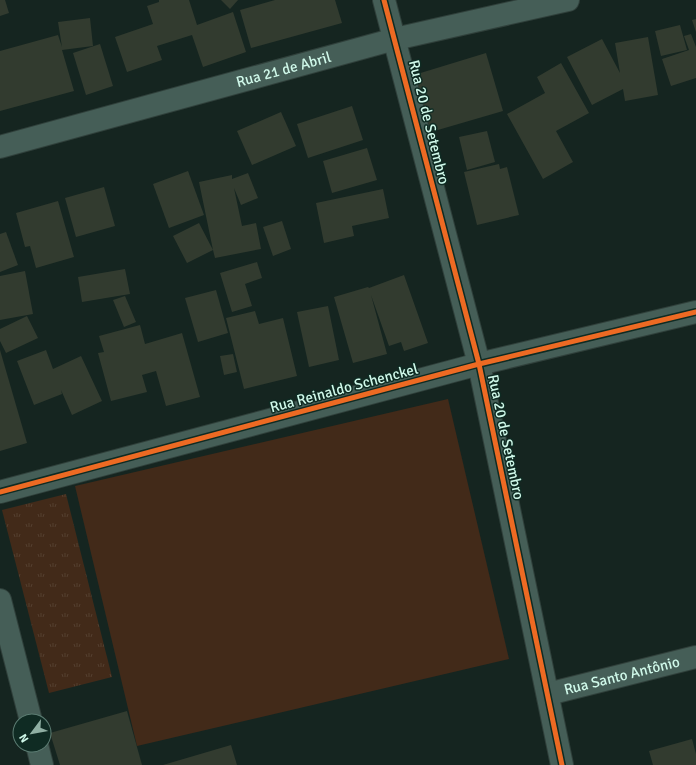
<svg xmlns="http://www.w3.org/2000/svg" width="696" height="765" font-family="Signika,sans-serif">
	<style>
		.grass { fill: url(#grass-tufts) }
		.pitch { fill: #422a19 }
		.building { fill: #323b2f }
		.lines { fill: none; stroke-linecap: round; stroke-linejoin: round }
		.minor-casing { stroke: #30403b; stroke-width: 24 }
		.minor { stroke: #455e57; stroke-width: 22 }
		.cycleway-casing { stroke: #0f2b23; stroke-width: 8 }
		.cycleway { stroke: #ed6a23; stroke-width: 5 }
		.labels { text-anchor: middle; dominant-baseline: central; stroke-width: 3; stroke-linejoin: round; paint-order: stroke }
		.street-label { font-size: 15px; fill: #d0f9ea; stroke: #0f2b23 }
	</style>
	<defs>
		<pattern id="grass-tufts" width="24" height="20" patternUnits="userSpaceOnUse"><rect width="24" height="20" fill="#422a19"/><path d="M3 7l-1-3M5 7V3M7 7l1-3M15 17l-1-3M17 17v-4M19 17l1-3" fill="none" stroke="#543f2f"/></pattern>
	</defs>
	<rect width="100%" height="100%" fill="#152520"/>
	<path class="grass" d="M66 494 112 677 49 693 2 510Z"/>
	<path class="pitch" d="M448 399 509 659 137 746 75 486Z"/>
	<g class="building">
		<path d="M0 0H5L9 13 0 16Z"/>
		<path d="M159 0H189L197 25 233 12 246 52 203 67 192 35 157 46 162 60 127 72 115 37 153 24 147 6 159 2Z"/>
		<path d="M221 0H238L230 9Z"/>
		<path d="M275 0H335L342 23 251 48 240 10Z"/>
		<path d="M90 18 93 46 62 50 74 91 0 111V51L58 35 62 47 58 22Z"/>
		<path d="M696 19V32L692 20Z"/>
		<path d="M680 25 687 50 661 56 655 31Z"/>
		<path d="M691 34 696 47V78L671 86 662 59 689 50 684 36Z"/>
		<path d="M648 37 658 95 625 101 623 89 592 105 567 57 602 39 620 73 615 43Z"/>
		<path d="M100 44 113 86 86 95 73 53Z"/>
		<path d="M486 53 503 111 431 132 414 75Z"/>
		<path d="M561 63 589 113 556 131 573 162 543 179 507 114 545 93 537 77Z"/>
		<path d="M352 106 363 140 308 158 297 124Z"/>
		<path d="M281 112 296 146 252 165 237 131Z"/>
		<path d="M487 131 495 162 467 170 459 137Z"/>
		<path d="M367 148 377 180 332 193 323 161Z"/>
		<path d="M499 164 500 169 507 167 519 215 477 225 464 172Z"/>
		<path d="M188 171 204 215 169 228 153 184Z"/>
		<path d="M248 173 258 198 241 205 234 188 242 226 256 223 261 249 215 258 213 250 187 263 173 236 199 223 213 250 199 182 232 175V179Z"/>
		<path d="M104 187 115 226 76 237 65 198Z"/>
		<path d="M383 189 389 218 352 226 354 236 324 243 316 203Z"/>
		<path d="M58 201 74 257 36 268 30 246 25 247 16 213Z"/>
		<path d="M282 221 291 249 273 256 263 227Z"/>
		<path d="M6 232 18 265 0 272V234Z"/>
		<path d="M257 262 262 278 245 284 252 306 232 312 220 273Z"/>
		<path d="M125 269 130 294 82 302 78 277Z"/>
		<path d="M25 271 33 314 0 320V276Z"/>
		<path d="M404 275 428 343 404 351 401 342 389 346 371 295 387 354 353 363 334 297 368 287 369 288Z"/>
		<path d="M216 290 228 333 198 342 185 298Z"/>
		<path d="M125 296 136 322 124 327 113 300Z"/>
		<path d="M328 306 339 360 309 367 297 312Z"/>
		<path d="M255 311 259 324 283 318 297 376 244 389 226 318Z"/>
		<path d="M27 316 38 338 6 353 0 341V329Z"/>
		<path d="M140 325 145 344 182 333 200 397 166 406 156 371 142 375 147 392 111 401 98 353 104 352 99 336Z"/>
		<path d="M0 350 27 443 0 451Z"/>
		<path d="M46 350 53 369 81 356 102 401 72 415 61 390 62 394 34 405 17 361Z"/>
		<path d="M233 354 237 372 224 375 220 356Z"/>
		<path d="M127 711 142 765H60L50 733Z"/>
		<path d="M692 739 696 754V765H653L649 751Z"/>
		<path d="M231 745 237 765H163Z"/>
	</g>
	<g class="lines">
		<defs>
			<g id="minor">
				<path d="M384 0 479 364 562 765"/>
				<path id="s1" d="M0 147 395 39 568 0"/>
				<path d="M0 492 479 364 696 312"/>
				<path d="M0 600 31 721"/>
				<path id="s2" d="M548 694 696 657"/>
				<path d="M37 745 42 765"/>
			</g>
		</defs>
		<use href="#minor" class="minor-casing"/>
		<use href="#minor" class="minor"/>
		<defs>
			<g id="cycleway">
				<path d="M384 0 479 364 562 765"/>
				<path d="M0 492 479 364 696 312"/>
			</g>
		</defs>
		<use href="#cycleway" class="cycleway-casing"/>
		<use href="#cycleway" class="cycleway"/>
	</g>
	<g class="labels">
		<g class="street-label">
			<text stroke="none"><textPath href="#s1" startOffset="294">Rua 21 de Abril</textPath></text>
			<text transform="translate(429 122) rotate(76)">Rua 20 de Setembro</text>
			<text transform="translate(344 388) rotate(-15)">Rua Reinaldo Schenckel</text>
			<text transform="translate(506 437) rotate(78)">Rua 20 de Setembro</text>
			<text stroke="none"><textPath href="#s2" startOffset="76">Rua Santo Antônio</textPath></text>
		</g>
	</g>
	<g transform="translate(32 733) rotate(238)"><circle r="19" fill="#0f2b23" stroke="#5c7d73"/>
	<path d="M0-3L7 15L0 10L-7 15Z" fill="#8fafa3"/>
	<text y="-6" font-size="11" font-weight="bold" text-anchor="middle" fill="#d0f9ea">N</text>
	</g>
</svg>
